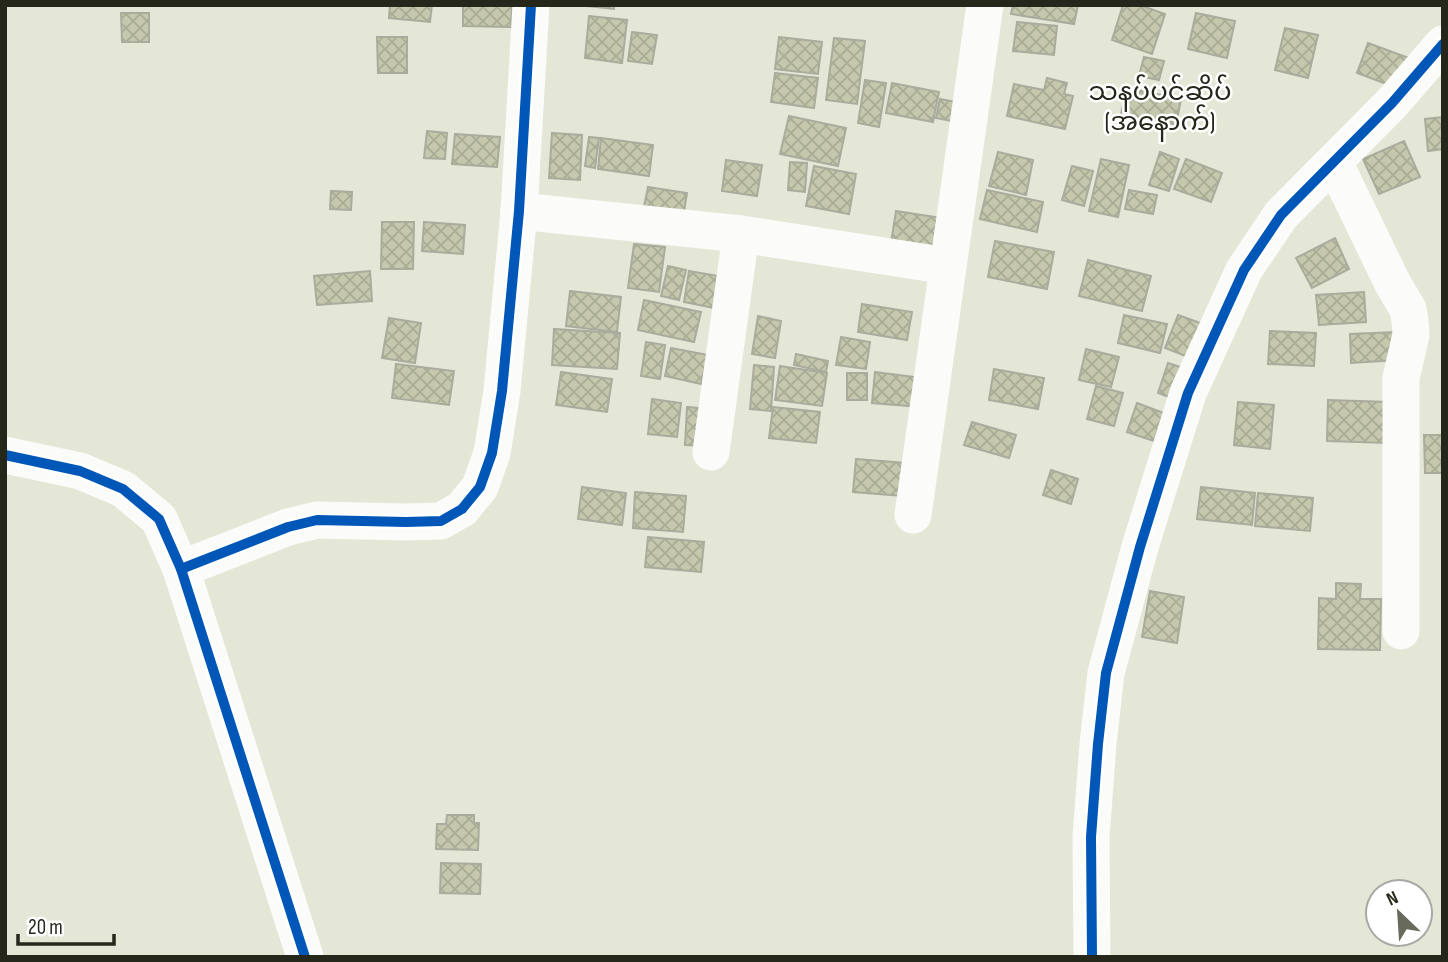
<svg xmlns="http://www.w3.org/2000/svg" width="1448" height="962" font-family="'Sofia Sans Condensed','Noto Sans Myanmar',sans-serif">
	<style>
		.building { fill: url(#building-cross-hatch); stroke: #a9ab9d; stroke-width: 2 }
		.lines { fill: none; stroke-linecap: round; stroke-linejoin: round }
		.minor { stroke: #fbfbf9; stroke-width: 37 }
		.cycleway-casing { stroke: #fff; stroke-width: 15 }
		.cycleway { stroke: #0057b8; stroke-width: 10 }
		.labels { text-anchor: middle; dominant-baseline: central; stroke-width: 5; stroke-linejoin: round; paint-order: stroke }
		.quarter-label { font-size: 26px; fill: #26271b; stroke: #fff }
	</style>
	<defs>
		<pattern id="building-cross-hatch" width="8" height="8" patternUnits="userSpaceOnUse" patternTransform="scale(1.75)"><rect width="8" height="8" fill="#c5c8ad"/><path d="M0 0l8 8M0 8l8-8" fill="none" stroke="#a9ac94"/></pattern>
	</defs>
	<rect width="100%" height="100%" fill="#e4e7d5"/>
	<g class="building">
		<path d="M390 5H432L430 22 389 18Z"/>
		<path d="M463 5H512L511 27 463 26Z"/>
		<path d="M577 5H614V9Z"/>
		<path d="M1013 5H1078L1074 24 1011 14Z"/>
		<path d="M1123 5H1140L1165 14 1152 54 1112 40Z"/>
		<path d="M121 13H149V42H122Z"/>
		<path d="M1196 13 1235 21 1227 58 1188 49Z"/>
		<path d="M589 16 627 20 622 63 585 58Z"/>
		<path d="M1017 22 1057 26 1054 55 1013 51Z"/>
		<path d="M1285 28 1318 35 1308 78 1275 70Z"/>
		<path d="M632 32 657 35 652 64 628 61Z"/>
		<path d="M377 37H407V73H378Z"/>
		<path d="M779 37 822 42 818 74 775 69Z"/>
		<path d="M834 38 865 41 857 104 826 100Z"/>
		<path d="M1368 43 1409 58 1397 88 1357 73Z"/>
		<path d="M1144 57 1164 61 1159 80 1139 76Z"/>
		<path d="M775 73 818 78 814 108 771 102Z"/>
		<path d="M1047 78 1067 83 1064 94 1073 96 1065 129 1007 116 1014 84 1044 90Z"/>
		<path d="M865 80 886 83 879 127 858 123Z"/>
		<path d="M892 83 939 92 933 122 886 113Z"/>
		<path d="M1127 88 1181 99 1176 125 1121 114Z"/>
		<path d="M940 99 961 103 957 122 936 118Z"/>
		<path d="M789 116 846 128 838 166 780 154Z"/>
		<path d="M1443 117V149L1428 151 1425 119Z"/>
		<path d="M427 131 447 133 445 159 424 158Z"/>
		<path d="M552 133 582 135 580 180 549 178Z"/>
		<path d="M455 134 500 137 497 167 452 164Z"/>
		<path d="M589 137 599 138 595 168 585 166Z"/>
		<path d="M601 138 653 145 649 176 598 169Z"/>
		<path d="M1404 141 1420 177 1379 194 1363 159Z"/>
		<path d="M998 152 1033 160 1026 195 989 186Z"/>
		<path d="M1160 152 1179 159 1169 191 1149 185Z"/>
		<path d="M1101 159 1129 165 1118 217 1089 211Z"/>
		<path d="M1186 159 1222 173 1211 202 1174 189Z"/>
		<path d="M726 160 762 165 757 196 722 191Z"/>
		<path d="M790 162 807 163 805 192 788 190Z"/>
		<path d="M814 166 856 174 849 214 806 206Z"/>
		<path d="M1072 166 1093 171 1084 206 1062 200Z"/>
		<path d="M648 187 687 193 683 218 643 212Z"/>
		<path d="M987 190 1043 202 1037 232 980 219Z"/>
		<path d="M1129 190 1157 195 1153 214 1125 209Z"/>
		<path d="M331 191 352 192 351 210 330 209Z"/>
		<path d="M896 211 942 218 937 251 891 243Z"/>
		<path d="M382 222H414L413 269H381Z"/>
		<path d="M424 222 465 225 463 254 422 251Z"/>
		<path d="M1335 238 1349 269 1312 288 1296 258Z"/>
		<path d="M995 241 1054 252 1047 289 988 277Z"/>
		<path d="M634 244 665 247 659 292 628 288Z"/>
		<path d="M1088 260 1151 276 1142 311 1079 296Z"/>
		<path d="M668 266 686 270 679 300 661 296Z"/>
		<path d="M370 271 372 301 317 305 314 276Z"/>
		<path d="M689 271 730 278 724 310 684 302Z"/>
		<path d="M570 291 621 297 617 332 566 326Z"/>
		<path d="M1364 292 1366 322 1319 325 1316 295Z"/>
		<path d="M644 300 701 312 694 342 638 330Z"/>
		<path d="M862 304 912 312 907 340 858 332Z"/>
		<path d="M1124 315 1167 324 1160 353 1118 343Z"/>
		<path d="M1178 315 1206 325 1193 359 1165 348Z"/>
		<path d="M758 316 781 321 775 358 752 354Z"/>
		<path d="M389 318 421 323 415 363 382 358Z"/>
		<path d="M554 329 620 333 617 369 552 365Z"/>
		<path d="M1270 331 1316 333 1314 366 1268 364Z"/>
		<path d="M1397 332 1398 360 1351 363 1350 334Z"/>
		<path d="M841 337 870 342 866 369 836 365Z"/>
		<path d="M646 342 665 345 660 379 641 376Z"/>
		<path d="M671 348 708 355 701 384 665 376Z"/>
		<path d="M1086 349 1119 357 1111 387 1079 380Z"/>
		<path d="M796 354 828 361 826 372 794 365Z"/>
		<path d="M1168 363 1192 371 1182 402 1158 393Z"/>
		<path d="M396 364 454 371 449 405 392 398Z"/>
		<path d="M754 365 774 367 771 411 750 409Z"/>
		<path d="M780 366 827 373 822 406 775 400Z"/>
		<path d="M994 369 1044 378 1038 409 989 400Z"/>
		<path d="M561 372 612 379 607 412 556 405Z"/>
		<path d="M875 372 923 378 920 407 872 403Z"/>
		<rect x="847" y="373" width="20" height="27"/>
		<path d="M1096 386 1123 393 1114 426 1087 419Z"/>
		<path d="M652 399 681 403 677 437 648 434Z"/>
		<path d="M1328 400 1389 402 1388 443 1327 441Z"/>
		<path d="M1238 402 1274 405 1270 449 1234 445Z"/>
		<path d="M1137 403 1164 413 1154 441 1127 432Z"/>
		<path d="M687 407 710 409 708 446 685 445Z"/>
		<path d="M773 407 820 412 816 443 769 438Z"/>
		<path d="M972 422 1016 435 1009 458 964 445Z"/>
		<path d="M1424 435H1443V473H1425Z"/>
		<path d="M856 459 906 463 903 496 853 492Z"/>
		<path d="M1051 470 1078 479 1071 504 1043 495Z"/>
		<path d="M582 487 626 493 622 525 578 519Z"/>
		<path d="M1201 487 1255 493 1252 525 1197 519Z"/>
		<path d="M635 492 686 496 683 532 633 528Z"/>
		<path d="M1258 493 1313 498 1310 531 1255 526Z"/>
		<path d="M648 537 704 542 701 572 645 567Z"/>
		<path d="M1336 583 1361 584 1360 599H1381L1380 650 1318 649 1319 598 1336 599Z"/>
		<path d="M1150 591 1184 597 1177 643 1142 637Z"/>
		<path d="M447 815H474V823H479L478 850 436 849 437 824H446Z"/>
		<path d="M441 863 481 864 480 894 440 893Z"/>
	</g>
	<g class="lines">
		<g class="minor">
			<path d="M1334 162 1393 284 1408 309 1410 321 1411 335 1401 378V631"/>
			<path d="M519 211 741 234 948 266"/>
			<path d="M711 452 741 234"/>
			<path d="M5 455 80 471 123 489 159 519 181 569 305 957"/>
			<path d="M913 515 985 5"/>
			<path d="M181 569 288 527 317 520 406 522 441 521 462 509 480 487 492 453 502 391 519 211 531 5"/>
			<path d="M1092 957 1091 837 1098 744 1106 673 1140 547 1188 393 1244 270 1281 215 1392 103 1443 44"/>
		</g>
		<defs>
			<g id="cycleway">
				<path d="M5 455 80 471 123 489 159 519 181 569 305 957"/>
				<path d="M181 569 288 527 317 520 406 522 441 521 462 509 480 487 492 453 502 391 519 211 531 5"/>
				<path d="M1092 957 1091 837 1098 744 1106 673 1140 547 1188 393 1244 270 1281 215 1392 103 1443 44"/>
			</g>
		</defs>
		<use href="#cycleway" class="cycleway-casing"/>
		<use href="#cycleway" class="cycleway"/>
	</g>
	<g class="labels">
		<g class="quarter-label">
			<text x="1160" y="92">သနပ်ပင်ဆိပ်<tspan x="1160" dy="30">(အနောက်)</tspan></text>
		</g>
	</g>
	<rect width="1448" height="962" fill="none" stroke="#26271b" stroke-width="14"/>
	<g transform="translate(1399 913) rotate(335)"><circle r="33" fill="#ffffff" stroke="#a8a9a4" stroke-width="2"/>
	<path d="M0-5L12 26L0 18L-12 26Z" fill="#686a5c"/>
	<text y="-10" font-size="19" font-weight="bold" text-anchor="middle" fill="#26271b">N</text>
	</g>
	<path d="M18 934v10h96v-10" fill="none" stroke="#26271b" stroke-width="3.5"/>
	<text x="28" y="934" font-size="21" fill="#26271b" stroke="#ffffff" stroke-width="5" paint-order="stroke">20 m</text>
</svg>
